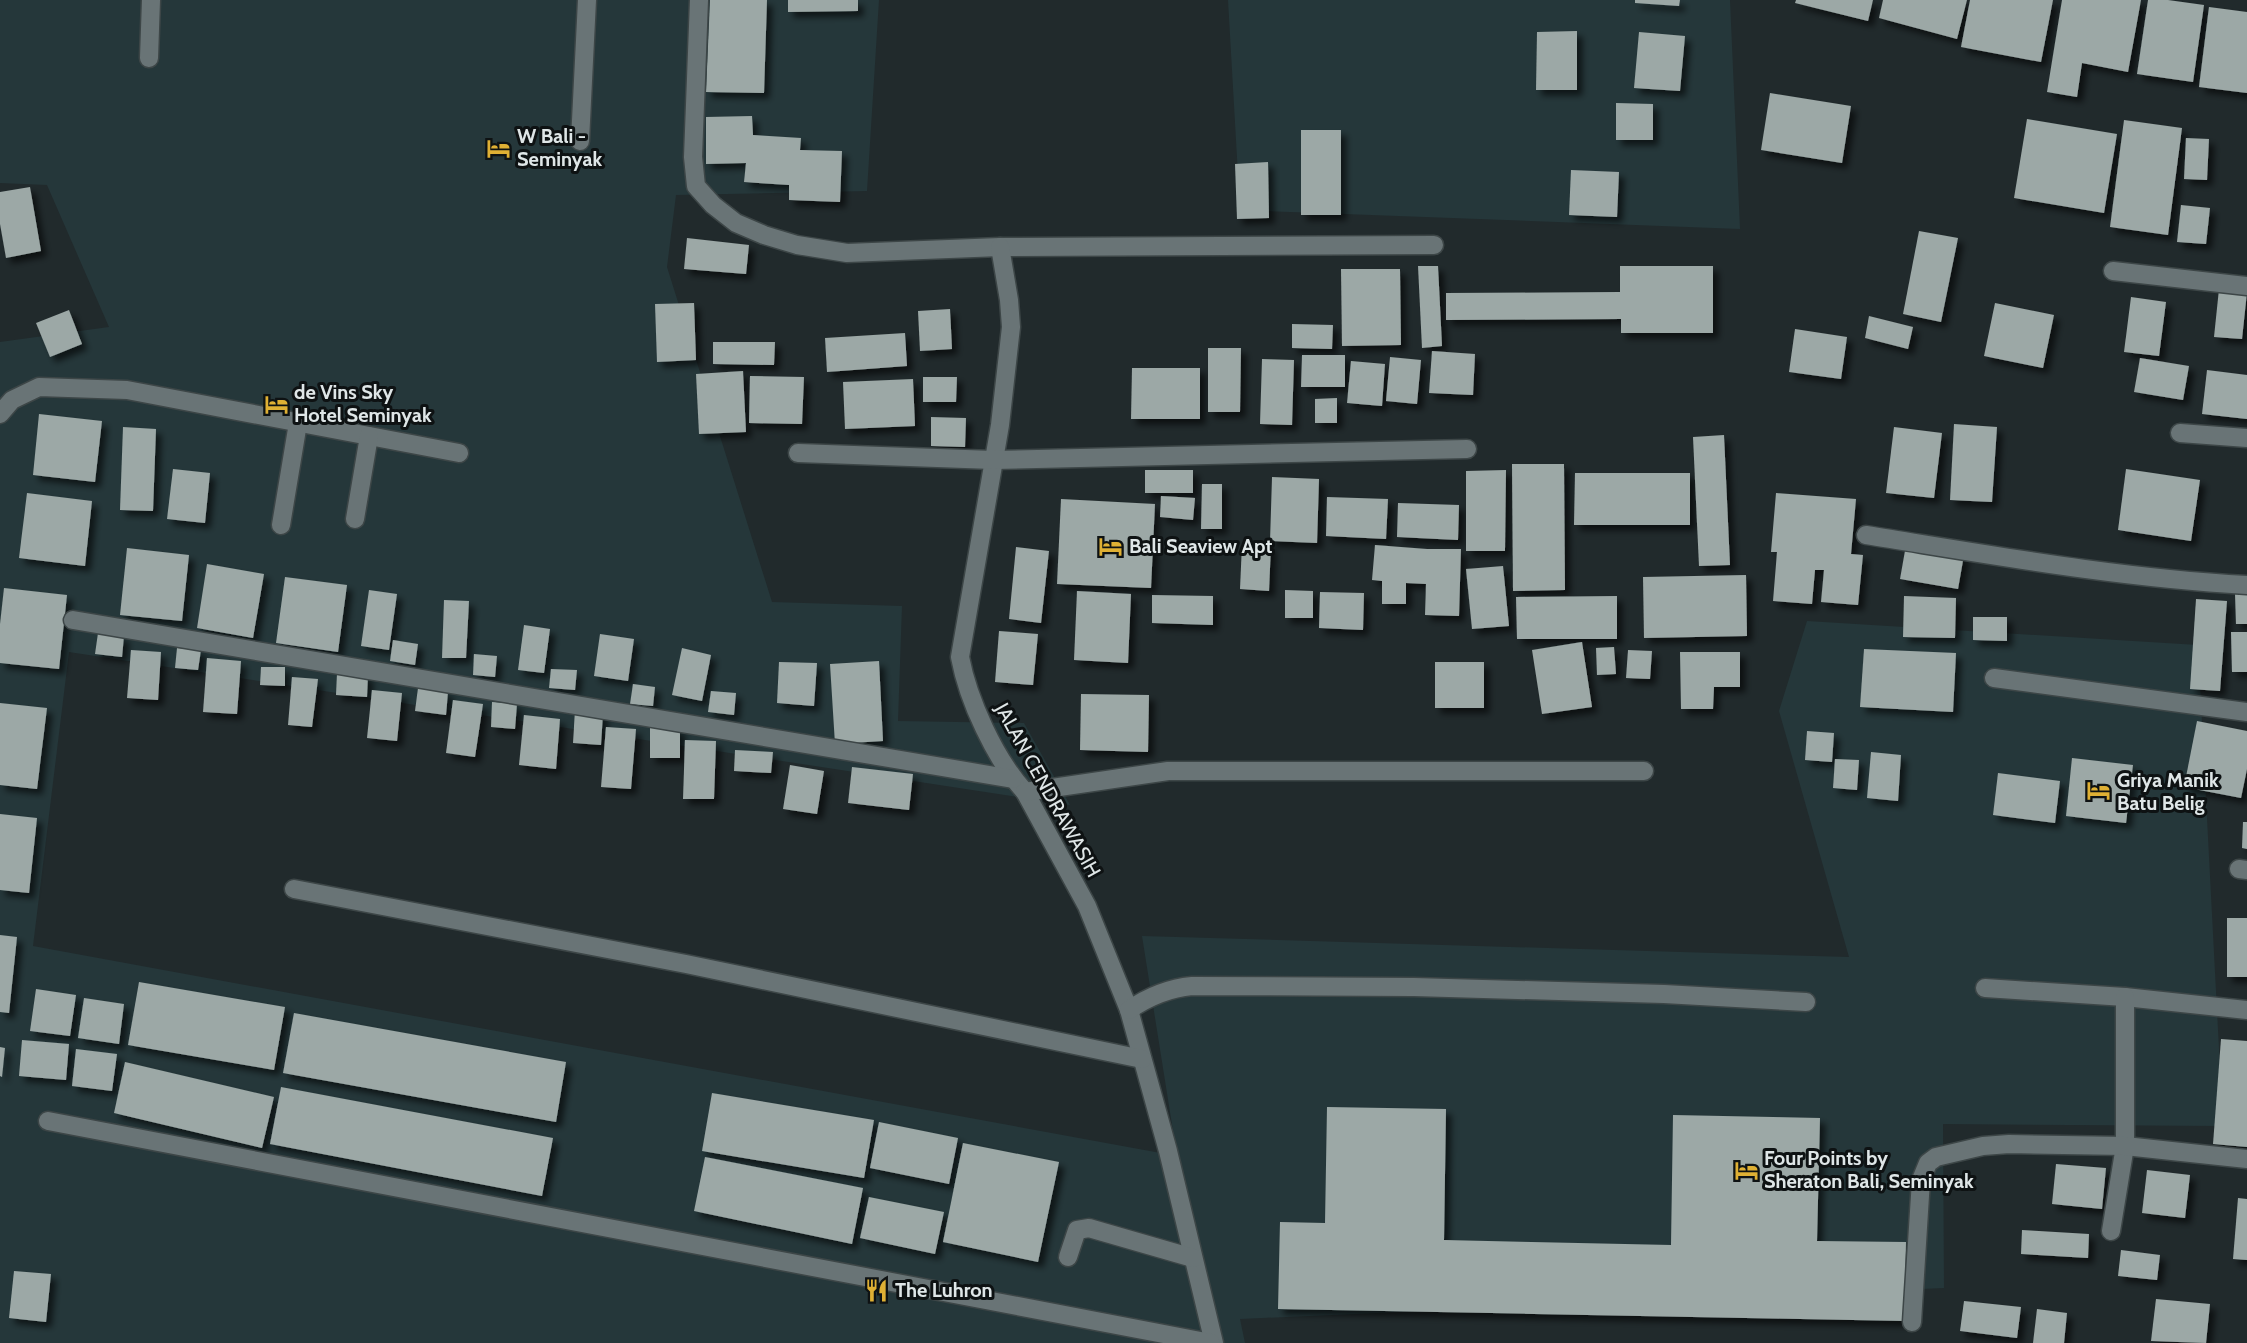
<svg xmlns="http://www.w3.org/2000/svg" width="2247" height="1343" font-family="Cabin,sans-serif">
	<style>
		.built { fill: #25373a }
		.building { fill: #9ca8a6; filter: url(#shadow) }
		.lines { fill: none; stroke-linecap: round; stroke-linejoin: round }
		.minor-casing { stroke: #3d4647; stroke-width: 21 }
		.minor { stroke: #697476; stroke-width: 18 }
		.labels { text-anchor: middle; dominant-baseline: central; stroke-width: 6; stroke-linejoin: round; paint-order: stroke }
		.poi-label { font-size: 20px; font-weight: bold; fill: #dfe6e7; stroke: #0e1213; text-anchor: start }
		.street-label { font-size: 20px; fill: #dfe6e7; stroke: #0e1213 }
	</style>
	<defs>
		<filter id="shadow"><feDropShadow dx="5.5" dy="5.5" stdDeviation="3" flood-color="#0009"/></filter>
	</defs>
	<rect width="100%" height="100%" fill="#212a2c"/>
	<g class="built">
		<path d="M0 0H879L867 191 676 195 667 267 772 602 902 606 898 721 1024 723 1070 805 69 652 33 946 1177 1156 1142 936 1849 957 1779 711 1807 621 2198 645 2223 1126 1943 1124 1944 1288 1240 1319 1245 1343H0V342L109 327 47 185 0 183Z"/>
		<path d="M1228 0H1730L1740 229 1240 210Z"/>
	</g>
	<g class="building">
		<path d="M710 0H767L764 93 706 92Z"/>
		<path d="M788 0H858V11L788 12Z"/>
		<path d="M1635 0H1680L1679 6 1635 3Z"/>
		<path d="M1796 0H1873L1868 21 1795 3Z"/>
		<path d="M1883 0H1967L1957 39 1879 18Z"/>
		<path d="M1970 0H2053L2041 62 1961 47Z"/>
		<path d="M2062 0H2141L2128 72 2082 63 2077 97 2047 92Z"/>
		<path d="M2148 0H2168L2204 5 2193 82 2137 74Z"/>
		<path d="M2209 7 2247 12V93L2199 87Z"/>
		<path d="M1577 31V90H1536L1537 32Z"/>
		<path d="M1639 32 1685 36 1680 91 1634 88Z"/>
		<path d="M1770 93 1851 106 1842 163 1761 150Z"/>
		<path d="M1616 103 1653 104V140H1616Z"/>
		<path d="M752 116 753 135 801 138 800 150 842 151 840 202 789 200V185L744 182 746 163 706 164V117Z"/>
		<path d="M2027 119 2117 134 2104 213 2014 198Z"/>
		<path d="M2124 120 2182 128 2168 235 2110 227Z"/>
		<rect x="1301" y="130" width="40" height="85"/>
		<path d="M2186 138 2209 139 2207 180 2184 179Z"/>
		<path d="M1268 162 1269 218 1237 219 1235 164Z"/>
		<path d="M1571 170 1619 172 1617 217 1569 215Z"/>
		<path d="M30 187 41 251 6 258 0 224V192Z"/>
		<path d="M2181 205 2210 208 2206 244 2177 242Z"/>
		<path d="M1919 231 1958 238 1941 322 1903 314Z"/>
		<path d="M687 238 749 245 746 274 684 269Z"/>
		<path d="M1418 266H1438L1442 346 1422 348Z"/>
		<path d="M1620 266H1713V333H1621V319L1446 320V293L1620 292Z"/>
		<path d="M1341 269H1400L1401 345 1342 346Z"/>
		<path d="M2219 289 2247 292 2242 339 2214 337Z"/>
		<path d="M2131 297 2166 302 2159 356 2124 352Z"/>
		<path d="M694 303 696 360 657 362 655 304Z"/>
		<path d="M1995 303 2054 315 2043 368 1984 356Z"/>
		<path d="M950 309 952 349 920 351 918 311Z"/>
		<path d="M69 310 82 344 50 357 36 323Z"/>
		<path d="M1869 316 1913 327 1908 349 1865 338Z"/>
		<path d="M1292 324 1333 325 1332 349 1292 348Z"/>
		<path d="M1795 329 1847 337 1841 379 1789 372Z"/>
		<path d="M905 333 907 366 827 372 825 338Z"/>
		<path d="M713 342H775L774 365 713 364Z"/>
		<path d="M1208 348H1241L1240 412H1208Z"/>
		<path d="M1432 351 1475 354 1473 395 1429 393Z"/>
		<path d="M1302 355H1345V387H1301Z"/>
		<path d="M1390 357 1421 360 1417 404 1386 401Z"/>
		<path d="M2140 358 2189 366 2183 400 2134 392Z"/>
		<path d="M1262 359 1294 360 1292 425 1260 424Z"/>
		<path d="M1351 361 1385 364 1382 406 1347 403Z"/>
		<path d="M1132 368H1200V419H1131Z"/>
		<path d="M2207 370 2247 375V419L2202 414Z"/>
		<path d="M743 371 746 432 699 434 696 374Z"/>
		<path d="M750 376 804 377 802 424 749 423Z"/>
		<path d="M923 377H957L956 402H923Z"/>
		<path d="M913 379 915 426 845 429 843 382Z"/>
		<path d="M1337 398V423H1315V399Z"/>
		<path d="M39 414 102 421 95 482 33 475Z"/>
		<path d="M931 417 966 418 965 447 931 446Z"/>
		<path d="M1954 424 1997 427 1992 502 1950 500Z"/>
		<path d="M123 427 156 429 153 511 120 510Z"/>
		<path d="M1894 427 1942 433 1934 498 1886 493Z"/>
		<path d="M1724 435 1730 565 1699 566 1693 437Z"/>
		<path d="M1512 464H1564L1565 590 1513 591Z"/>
		<path d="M173 469 210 473 205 523 167 519Z"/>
		<path d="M2126 469 2200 480 2191 541 2118 530Z"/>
		<rect x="1145" y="470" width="48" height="23"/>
		<path d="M1506 470 1505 551H1466V471Z"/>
		<path d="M1575 473H1690V525H1574Z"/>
		<path d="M1272 477 1319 479 1317 543 1270 541Z"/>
		<path d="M1202 484H1222V529H1201Z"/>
		<path d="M27 493 92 501 85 566 19 558Z"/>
		<path d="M1776 493 1856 499 1851 554 1863 555 1858 605 1821 602 1824 570H1815L1812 604 1773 601 1777 552H1771Z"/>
		<path d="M1161 496 1195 498 1193 520 1160 517Z"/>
		<path d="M1327 497 1388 499 1386 539 1326 536Z"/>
		<path d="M1061 499 1155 504 1151 588 1057 584Z"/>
		<path d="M1398 503 1459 505 1458 540 1397 537Z"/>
		<path d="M1242 544 1271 545 1269 591 1240 589Z"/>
		<path d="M1375 545 1427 549H1461L1459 616 1425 615 1426 584 1406 583V604H1382V581L1372 580Z"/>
		<path d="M1906 545 1964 555 1958 589 1900 579Z"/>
		<path d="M1016 547 1049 551 1041 623 1009 619Z"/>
		<path d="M127 548 189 555 182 621 120 615Z"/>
		<path d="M207 564 264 574 253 638 197 628Z"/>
		<path d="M1503 566 1509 626 1472 629 1466 569Z"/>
		<path d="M1746 575 1747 636 1644 638 1643 577Z"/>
		<path d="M285 577 347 585 338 652 276 643Z"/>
		<path d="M4 588 67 595 59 669 0 663V624Z"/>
		<path d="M369 590 397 594 389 650 361 646Z"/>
		<path d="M1285 590 1313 591V618H1285Z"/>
		<path d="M1077 591 1131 594 1128 663 1074 660Z"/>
		<path d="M1320 592 1364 593 1363 630 1319 628Z"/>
		<path d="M2235 594H2247V624H2236Z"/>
		<path d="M1152 595 1213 596V625L1152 623Z"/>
		<path d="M1617 596V639H1517L1516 597Z"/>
		<path d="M1904 596 1956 598 1955 638 1903 637Z"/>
		<path d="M2196 599 2227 601 2220 691 2190 689Z"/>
		<path d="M444 600 469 601 466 658H442Z"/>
		<path d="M1973 617H2007V641L1973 640Z"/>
		<path d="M524 625 550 629 544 673 518 670Z"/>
		<path d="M999 631 1038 634 1033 685 995 682Z"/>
		<path d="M2231 632H2247V672H2232Z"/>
		<path d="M98 633 124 636 122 657 95 654Z"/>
		<path d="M600 634 634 639 628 681 594 676Z"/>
		<path d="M393 640 418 644 415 665 390 661Z"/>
		<path d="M1582 642 1592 707 1542 714 1532 650Z"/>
		<path d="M1614 647 1616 674 1597 675 1596 648Z"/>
		<path d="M177 648 201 650 198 670 175 668Z"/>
		<path d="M682 648 711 655 702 701 672 695Z"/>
		<path d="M1864 649 1956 653 1953 712 1860 707Z"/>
		<path d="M131 650 161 652 158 700 127 698Z"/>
		<path d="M1628 650 1652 651 1650 679 1626 678Z"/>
		<path d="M1680 652H1740V687H1714L1713 709H1681Z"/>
		<path d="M474 654 497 656 495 677 473 675Z"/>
		<path d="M207 658 241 661 237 714 203 712Z"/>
		<path d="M879 661 883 741 835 744 830 664Z"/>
		<path d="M779 662 817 663 814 706 777 703Z"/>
		<rect x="1435" y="662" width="49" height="46"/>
		<path d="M261 667H285V686L260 685Z"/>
		<path d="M551 669 577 670 575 690 549 688Z"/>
		<path d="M337 673 368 675 367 697 336 695Z"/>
		<path d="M292 677 318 679 312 727 288 725Z"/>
		<path d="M633 684 655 687 653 706 630 704Z"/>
		<path d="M418 688 448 692 446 715 415 711Z"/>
		<path d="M372 690 402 693 397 741 367 738Z"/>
		<path d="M711 691 736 693 734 715 708 712Z"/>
		<path d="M1081 694 1149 695 1148 752 1080 750Z"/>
		<path d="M453 700 483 704 475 757 446 753Z"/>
		<path d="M492 702 517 704 515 729 491 727Z"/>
		<path d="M0 703 47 708 37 789 0 785Z"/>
		<path d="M575 710 603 713 601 745 573 743Z"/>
		<path d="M524 715 560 719 556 769 519 765Z"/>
		<path d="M2197 721 2247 731V769L2241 798 2184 787Z"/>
		<path d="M606 727 636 729 631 789 601 787Z"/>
		<rect x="650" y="728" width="30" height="30"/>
		<path d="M1807 731 1834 733 1832 762 1805 760Z"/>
		<path d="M685 740 716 741 714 799H683Z"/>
		<path d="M735 750 773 752 771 773 734 771Z"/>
		<path d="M1871 752 1901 755 1898 801 1867 798Z"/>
		<path d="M2072 758 2133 765 2126 823 2066 816Z"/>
		<path d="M1835 759 1859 760 1857 790 1833 788Z"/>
		<path d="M790 765 824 771 817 814 783 809Z"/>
		<path d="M852 767 913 774 909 810 848 803Z"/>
		<path d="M1998 773 2060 781 2055 823 1993 815Z"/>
		<path d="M0 814 37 818 29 893 0 890Z"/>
		<path d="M2243 822H2247V849L2242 848Z"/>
		<rect x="2227" y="918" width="20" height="59"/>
		<path d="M0 935 17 937 9 1013 0 1012Z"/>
		<path d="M139 982 285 1007 274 1070 128 1045Z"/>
		<path d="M36 989 76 995 70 1036 30 1031Z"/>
		<path d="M84 998 124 1004 119 1044 78 1038Z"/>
		<path d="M294 1013 566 1062 556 1122 283 1073Z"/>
		<path d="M2221 1039 2247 1041V1147L2213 1144Z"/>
		<path d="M22 1040 69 1044 66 1080 19 1076Z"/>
		<path d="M0 1047 5 1048 2 1077 0 1076Z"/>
		<path d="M76 1049 117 1054 112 1091 72 1086Z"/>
		<path d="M125 1062 274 1097 262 1148 114 1113Z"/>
		<path d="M281 1087 553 1138 542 1196 270 1144Z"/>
		<path d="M712 1093 874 1120 864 1178 702 1151Z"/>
		<path d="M1327 1107 1446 1109 1444 1240 1671 1245 1673 1115 1820 1118 1817 1241 1906 1242 1904 1321 1278 1309 1280 1222 1325 1223Z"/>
		<path d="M879 1122 958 1138 949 1184 870 1168Z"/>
		<path d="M963 1143 1059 1162 1038 1262 943 1242Z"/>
		<path d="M705 1157 863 1188 852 1244 694 1211Z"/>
		<path d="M2056 1164 2106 1168 2102 1209 2052 1204Z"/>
		<path d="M2147 1170 2190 1175 2185 1218 2142 1213Z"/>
		<path d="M869 1197 944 1212 935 1254 860 1238Z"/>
		<path d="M2238 1198 2247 1199V1260L2233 1259Z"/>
		<path d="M2022 1230 2089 1234 2088 1258 2021 1254Z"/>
		<path d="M2121 1250 2160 1255 2157 1280 2118 1276Z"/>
		<path d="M14 1271 51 1274 46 1322 9 1318Z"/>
		<path d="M2156 1299 2210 1304 2206 1343 2151 1341Z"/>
		<path d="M1964 1301 2021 1307 2017 1338 1960 1331Z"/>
		<path d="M2037 1309 2067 1313 2064 1343H2033Z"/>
	</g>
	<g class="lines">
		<defs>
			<g id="minor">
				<path d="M699 0 693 157 696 186 713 205 736 223 764 235 797 245 847 253 1000 247 1434 245"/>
				<path d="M149 58 151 0"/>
				<path d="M580 141 587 0"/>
				<path d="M1000 247 1009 300 1011 327 1000 425 960 657C968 700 995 759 1025 792L1087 906 1129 1010 1168 1151 1214 1343"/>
				<path d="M2113 271 2247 286"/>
				<path d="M0 414 12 400 39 387 127 390 459 453"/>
				<path d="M2180 433 2247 438"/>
				<path d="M798 453 993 460 1467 449"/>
				<path d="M355 519 369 436"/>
				<path d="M281 525 298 423"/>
				<path d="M1866 535C1992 555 2119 578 2247 585"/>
				<path d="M73 620 1013 779"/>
				<path d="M1994 678 2247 712"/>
				<path d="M1025 792 1168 771H1644"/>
				<path d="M2239 869 2247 870"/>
				<path d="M294 889 686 964 1142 1059"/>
				<path d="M1985 988 2125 997 2247 1010"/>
				<path d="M1129 1010C1148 997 1170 988 1192 986L1414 987 1664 994 1806 1002"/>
				<path d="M48 1121 1211 1343"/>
				<path d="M2111 1231 2125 1146V997"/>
				<path d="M1068 1257 1077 1230 1089 1228 1193 1258"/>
				<path d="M1912 1322 1921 1180 1928 1163 1936 1157 1983 1146 2009 1144 2125 1146 2247 1159"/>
			</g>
		</defs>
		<use href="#minor" class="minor-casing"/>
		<use href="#minor" class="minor"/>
	</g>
	<defs>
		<symbol id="hotel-bare" viewBox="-9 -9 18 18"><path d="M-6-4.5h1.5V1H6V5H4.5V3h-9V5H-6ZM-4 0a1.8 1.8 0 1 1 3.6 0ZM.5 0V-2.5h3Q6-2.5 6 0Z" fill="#dfb034" stroke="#0e1213" stroke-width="2.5" paint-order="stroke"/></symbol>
		<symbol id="restaurant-bare" viewBox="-9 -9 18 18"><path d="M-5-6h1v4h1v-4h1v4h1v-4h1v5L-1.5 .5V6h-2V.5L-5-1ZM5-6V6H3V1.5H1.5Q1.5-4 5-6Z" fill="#dfb034" stroke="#0e1213" stroke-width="2.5" paint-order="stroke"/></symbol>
	</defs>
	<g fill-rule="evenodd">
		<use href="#hotel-bare" x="482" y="132" width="33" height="33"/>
		<use href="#hotel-bare" x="260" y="388" width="33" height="33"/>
		<use href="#hotel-bare" x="1094" y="530" width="33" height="33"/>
		<use href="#hotel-bare" x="2082" y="774" width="33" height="33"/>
		<use href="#hotel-bare" x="1730" y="1154" width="33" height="33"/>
		<use href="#restaurant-bare" x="860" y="1274" width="33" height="33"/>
	</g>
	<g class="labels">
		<g class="poi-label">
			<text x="517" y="136">W Bali -<tspan x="517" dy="23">Seminyak</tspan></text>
			<text x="294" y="392">de Vins Sky<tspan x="294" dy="23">Hotel Seminyak</tspan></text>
			<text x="1129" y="546">Bali Seaview Apt</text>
			<text x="2117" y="780">Griya Manik<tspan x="2117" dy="23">Batu Belig</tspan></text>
			<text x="1764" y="1158">Four Points by<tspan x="1764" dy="23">Sheraton Bali, Seminyak</tspan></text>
			<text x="895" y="1290">The Luhron</text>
		</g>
		<g class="street-label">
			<text transform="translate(1048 790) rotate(61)">JALAN CENDRAWASIH</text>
		</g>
	</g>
</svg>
